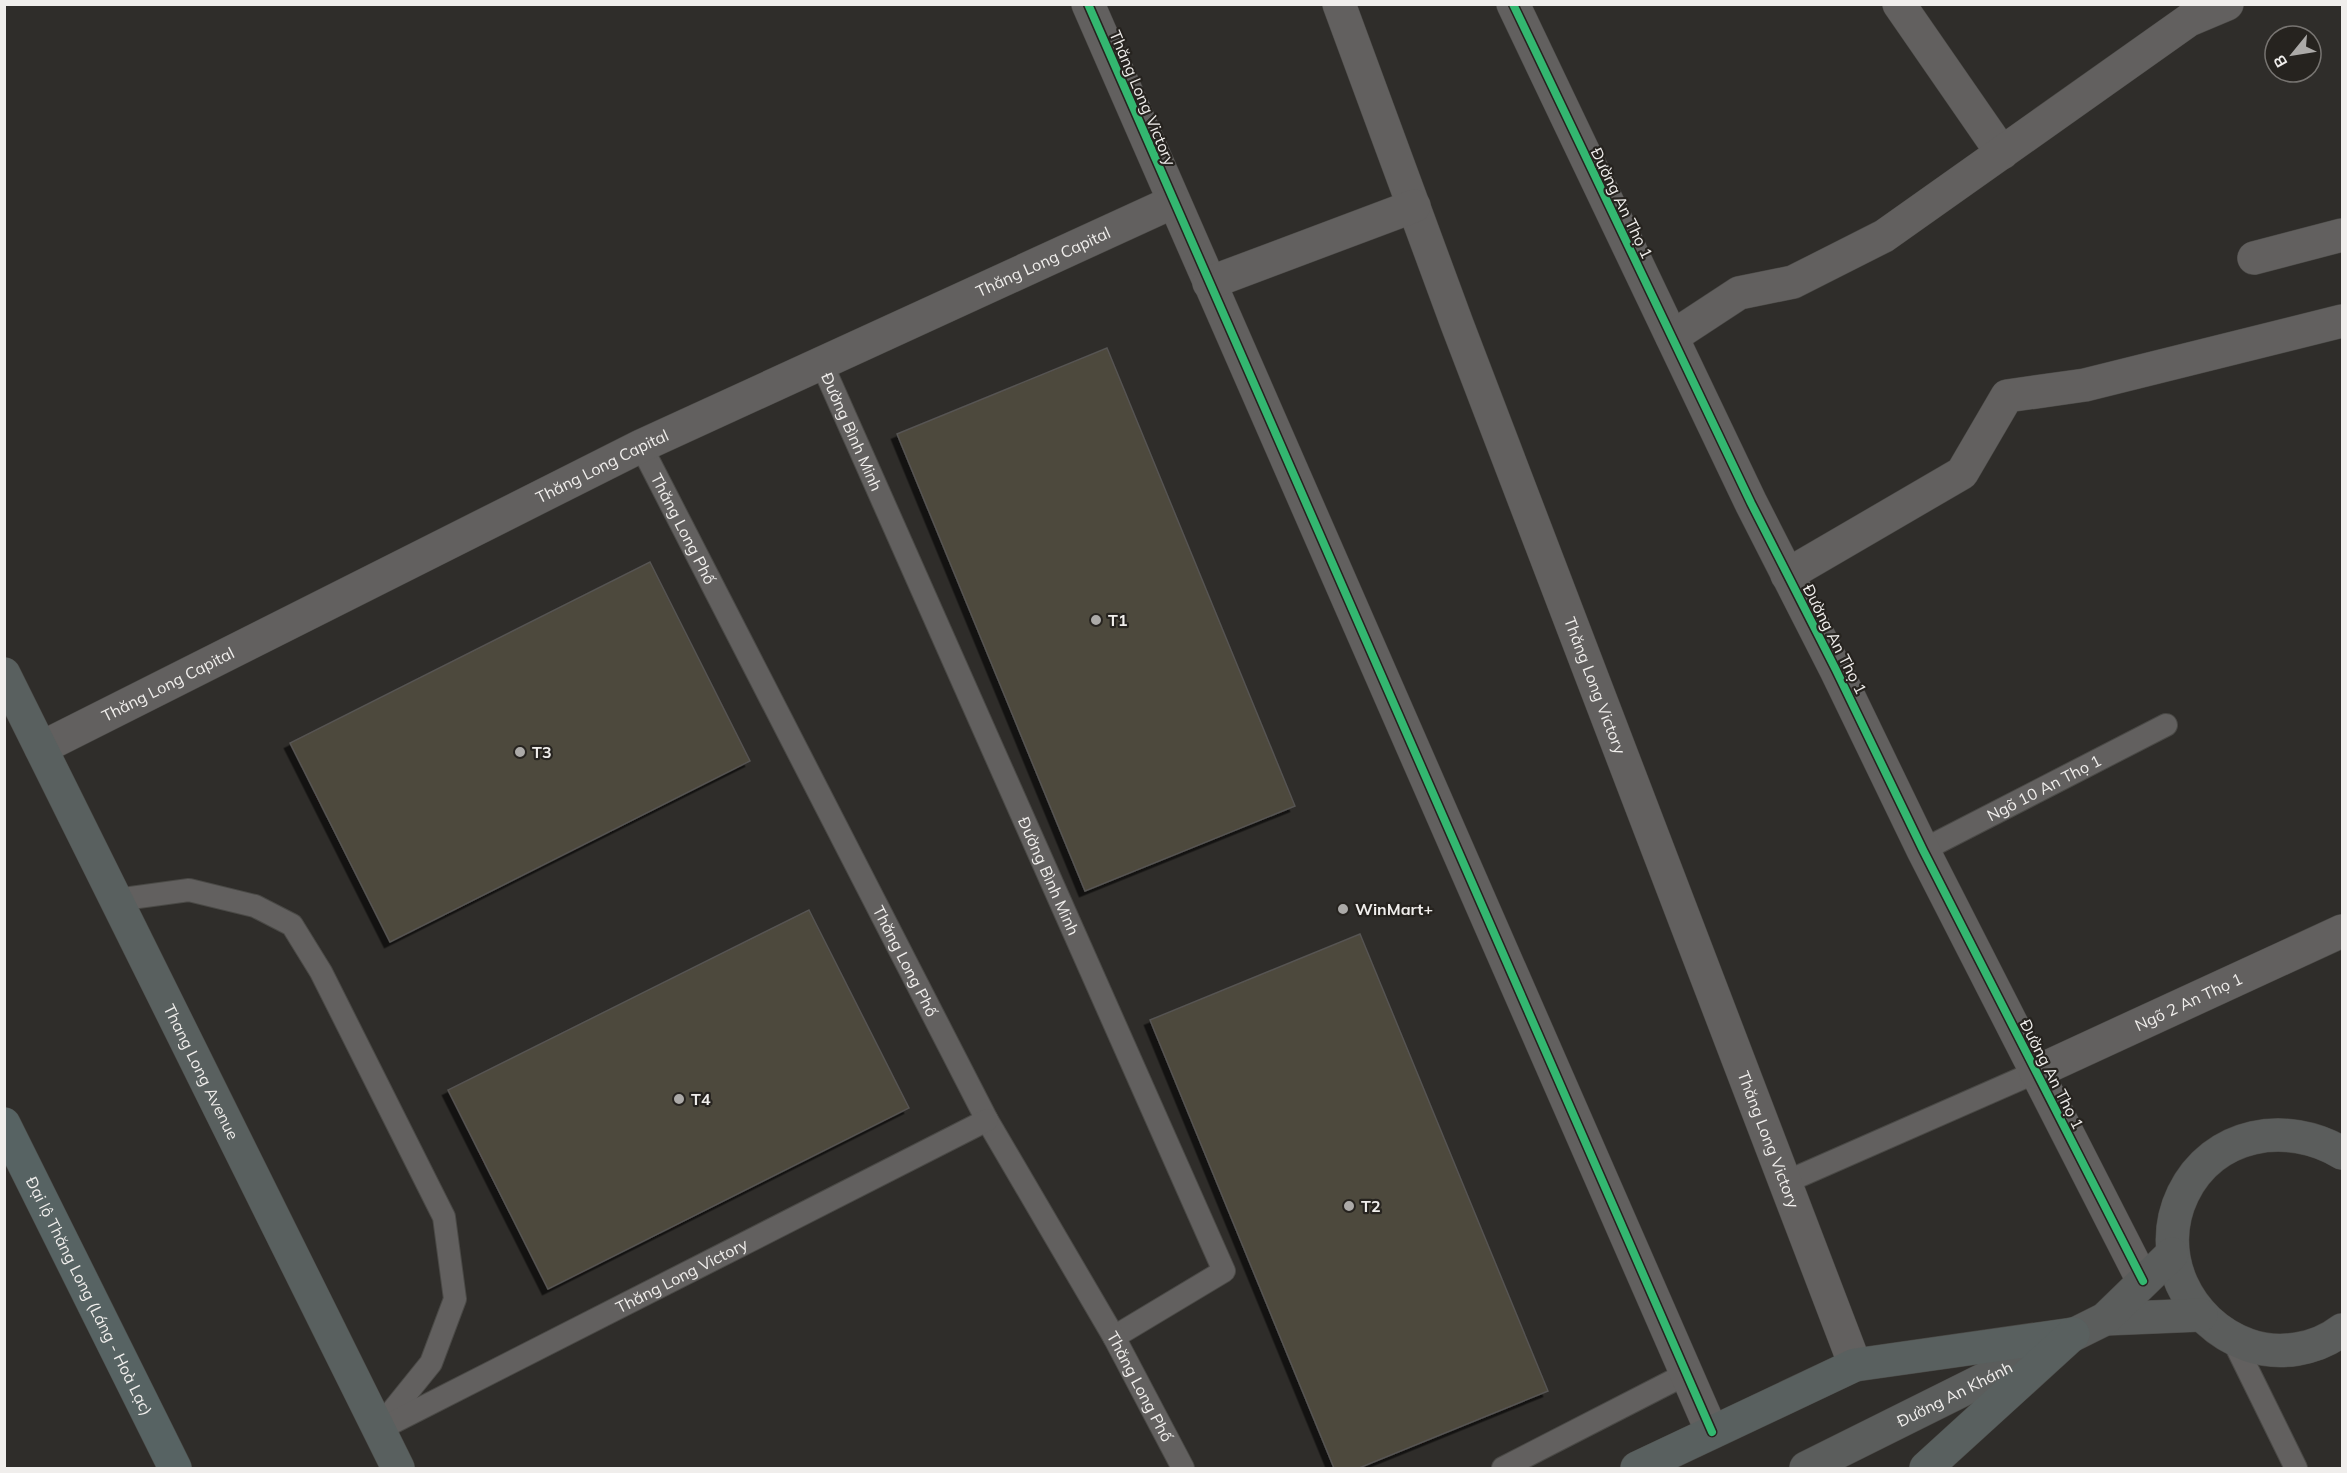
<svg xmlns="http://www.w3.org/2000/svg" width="2347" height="1473" font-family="Mulish,sans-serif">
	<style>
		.building { fill: #4e483c; stroke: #565452; stroke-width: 1.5; filter: url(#shadow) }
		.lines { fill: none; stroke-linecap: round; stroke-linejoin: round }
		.lane-casing { stroke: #4a4946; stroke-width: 24 }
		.street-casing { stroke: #4a4946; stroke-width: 34 }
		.secondary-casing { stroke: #4a4946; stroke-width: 34 }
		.primary-casing { stroke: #4a4946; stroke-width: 34 }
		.highway-casing { stroke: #4a4946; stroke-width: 34 }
		.lane { stroke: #62605f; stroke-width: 22 }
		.street { stroke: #62605f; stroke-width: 33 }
		.secondary { stroke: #5b5d5c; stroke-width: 33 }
		.primary { stroke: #59605f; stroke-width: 33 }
		.highway { stroke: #576363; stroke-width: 33 }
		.cycleway-casing { stroke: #26231f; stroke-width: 11 }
		.cycleway { stroke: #33b770; stroke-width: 8 }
		.poi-dot { fill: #acaaa8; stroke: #26231f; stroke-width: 2 }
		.labels { text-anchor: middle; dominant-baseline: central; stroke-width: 4.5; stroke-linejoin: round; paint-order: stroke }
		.street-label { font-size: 16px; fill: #f0eeec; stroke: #26231f }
		.poi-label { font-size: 16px; font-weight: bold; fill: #f0eeec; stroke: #26231f; text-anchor: start }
	</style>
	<defs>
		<filter id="shadow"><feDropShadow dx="-5.5" dy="5.5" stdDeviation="0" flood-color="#0009"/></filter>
	</defs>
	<rect width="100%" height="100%" fill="#2f2d2a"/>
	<g class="building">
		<path d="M1107 348 1295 806 1085 891 897 434Z"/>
		<path d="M650 562 750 761 390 942 290 743Z"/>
		<path d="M809 910 909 1108 548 1289 448 1090Z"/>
		<path d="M1360 934 1548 1391 1359 1468H1334L1150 1020Z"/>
	</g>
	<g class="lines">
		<defs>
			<g id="lane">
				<path id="s1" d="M822 364 1224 1271 1114 1337"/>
				<path id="s2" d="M641 446 987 1120 1114 1337 1183 1468"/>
				<path id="s3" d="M1923 850 2166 725"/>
				<path d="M116 900 189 890 255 906 292 925 321 972 444 1217 455 1299 431 1363 377 1430"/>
				<path d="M1786 1182 2036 1072"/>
				<path d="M2233 1340 2296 1468"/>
				<path id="s4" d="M384 1427 987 1120"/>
				<path d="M1503 1468 1686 1374"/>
			</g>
			<g id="street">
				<path d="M1088 4 1712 1432"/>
				<path id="s5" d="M1339 4 1457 324 1855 1365"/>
				<path d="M1513 4 1751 503 1836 670 1923 850 2143 1281"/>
				<path d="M1899 4 2002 153"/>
				<path d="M2254 258 2342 235"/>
				<path d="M1209 283 1414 206"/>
				<path d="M1672 337 1739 293 1793 282 1884 236 2189 20 2227 4"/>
				<path d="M1787 575 1962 473 2007 396 2085 385 2342 321"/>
				<path id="s6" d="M41 748 641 446 1173 202"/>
				<path id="s7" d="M2036 1072 2342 931"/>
			</g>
			<g id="secondary">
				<path d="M2342 1153C2287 1120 2213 1132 2183 1194 2154 1254 2187 1323 2248 1345 2279 1356 2316 1350 2342 1330"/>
				<path d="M2105 1319 2201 1315"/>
				<path id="s8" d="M1806 1468 2105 1319 2172 1254"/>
			</g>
			<g id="primary">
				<path id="s9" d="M4 674 398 1468"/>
				<path d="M1637 1468 1855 1365 2073 1334"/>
				<path d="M1926 1468 2073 1334"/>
			</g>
			<g id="highway">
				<path id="s10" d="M4 1124 175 1468"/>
			</g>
		</defs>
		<use href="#lane" class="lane-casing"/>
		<use href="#street" class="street-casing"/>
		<use href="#secondary" class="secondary-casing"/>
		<use href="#primary" class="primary-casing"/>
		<use href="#highway" class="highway-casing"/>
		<use href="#lane" class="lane"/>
		<use href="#street" class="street"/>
		<use href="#secondary" class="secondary"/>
		<use href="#primary" class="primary"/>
		<use href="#highway" class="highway"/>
		<defs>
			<g id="cycleway">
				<path d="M1088 4 1712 1432"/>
				<path d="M1513 4 1751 503 1836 670 1923 850 2143 1281"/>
			</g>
		</defs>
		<use href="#cycleway" class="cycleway-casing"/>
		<use href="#cycleway" class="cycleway"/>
	</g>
	<g class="poi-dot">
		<circle cx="1096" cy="620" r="6"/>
		<circle cx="520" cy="752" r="6"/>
		<circle cx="1343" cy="909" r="6"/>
		<circle cx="679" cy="1099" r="6"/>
		<circle cx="1349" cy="1206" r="6"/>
	</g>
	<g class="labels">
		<g class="street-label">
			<text transform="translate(1143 98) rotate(67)">Thăng Long Victory</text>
			<text transform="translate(1622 203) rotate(64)">Đường An Thọ 1</text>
			<text stroke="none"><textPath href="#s6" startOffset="1114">Thăng Long Capital</textPath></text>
			<text stroke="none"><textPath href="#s1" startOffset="74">Đường Bình Minh</textPath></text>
			<text stroke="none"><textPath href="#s6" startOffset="628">Thăng Long Capital</textPath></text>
			<text stroke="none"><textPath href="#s2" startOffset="93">Thăng Long Phố</textPath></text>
			<text transform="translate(1835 639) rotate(63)">Đường An Thọ 1</text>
			<text stroke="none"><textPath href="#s6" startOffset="142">Thăng Long Capital</textPath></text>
			<text stroke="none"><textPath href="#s5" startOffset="728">Thăng Long Victory</textPath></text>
			<text stroke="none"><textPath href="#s3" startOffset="136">Ngõ 10 An Thọ 1</textPath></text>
			<text stroke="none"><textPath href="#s1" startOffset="560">Đường Bình Minh</textPath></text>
			<text stroke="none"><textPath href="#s2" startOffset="579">Thăng Long Phố</textPath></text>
			<text stroke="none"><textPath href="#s7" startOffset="168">Ngõ 2 An Thọ 1</textPath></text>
			<text stroke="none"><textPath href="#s9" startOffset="444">Thang Long Avenue</textPath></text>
			<text transform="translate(2052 1074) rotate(63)">Đường An Thọ 1</text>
			<text stroke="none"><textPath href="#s5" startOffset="1214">Thăng Long Victory</textPath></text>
			<text stroke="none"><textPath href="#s4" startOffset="334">Thăng Long Victory</textPath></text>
			<text stroke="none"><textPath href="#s10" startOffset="192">Đại lộ Thăng Long (Láng - Hoà Lạc)</textPath></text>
			<text stroke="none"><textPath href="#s2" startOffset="1065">Thăng Long Phố</textPath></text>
			<text stroke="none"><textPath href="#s8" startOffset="166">Đường An Khánh</textPath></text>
		</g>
		<g class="poi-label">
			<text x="1108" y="620">T1</text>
			<text x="532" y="752">T3</text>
			<text x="1355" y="909">WinMart+</text>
			<text x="691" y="1099">T4</text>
			<text x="1361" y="1206">T2</text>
		</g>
	</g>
	<rect width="2347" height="1473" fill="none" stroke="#f0eeec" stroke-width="12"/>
	<g transform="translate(2293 54) rotate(240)"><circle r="28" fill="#26231f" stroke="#777471" stroke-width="1.5"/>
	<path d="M0-4.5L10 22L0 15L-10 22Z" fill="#acaaa8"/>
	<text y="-9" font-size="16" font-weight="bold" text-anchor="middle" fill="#f0eeec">B</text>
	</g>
</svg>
